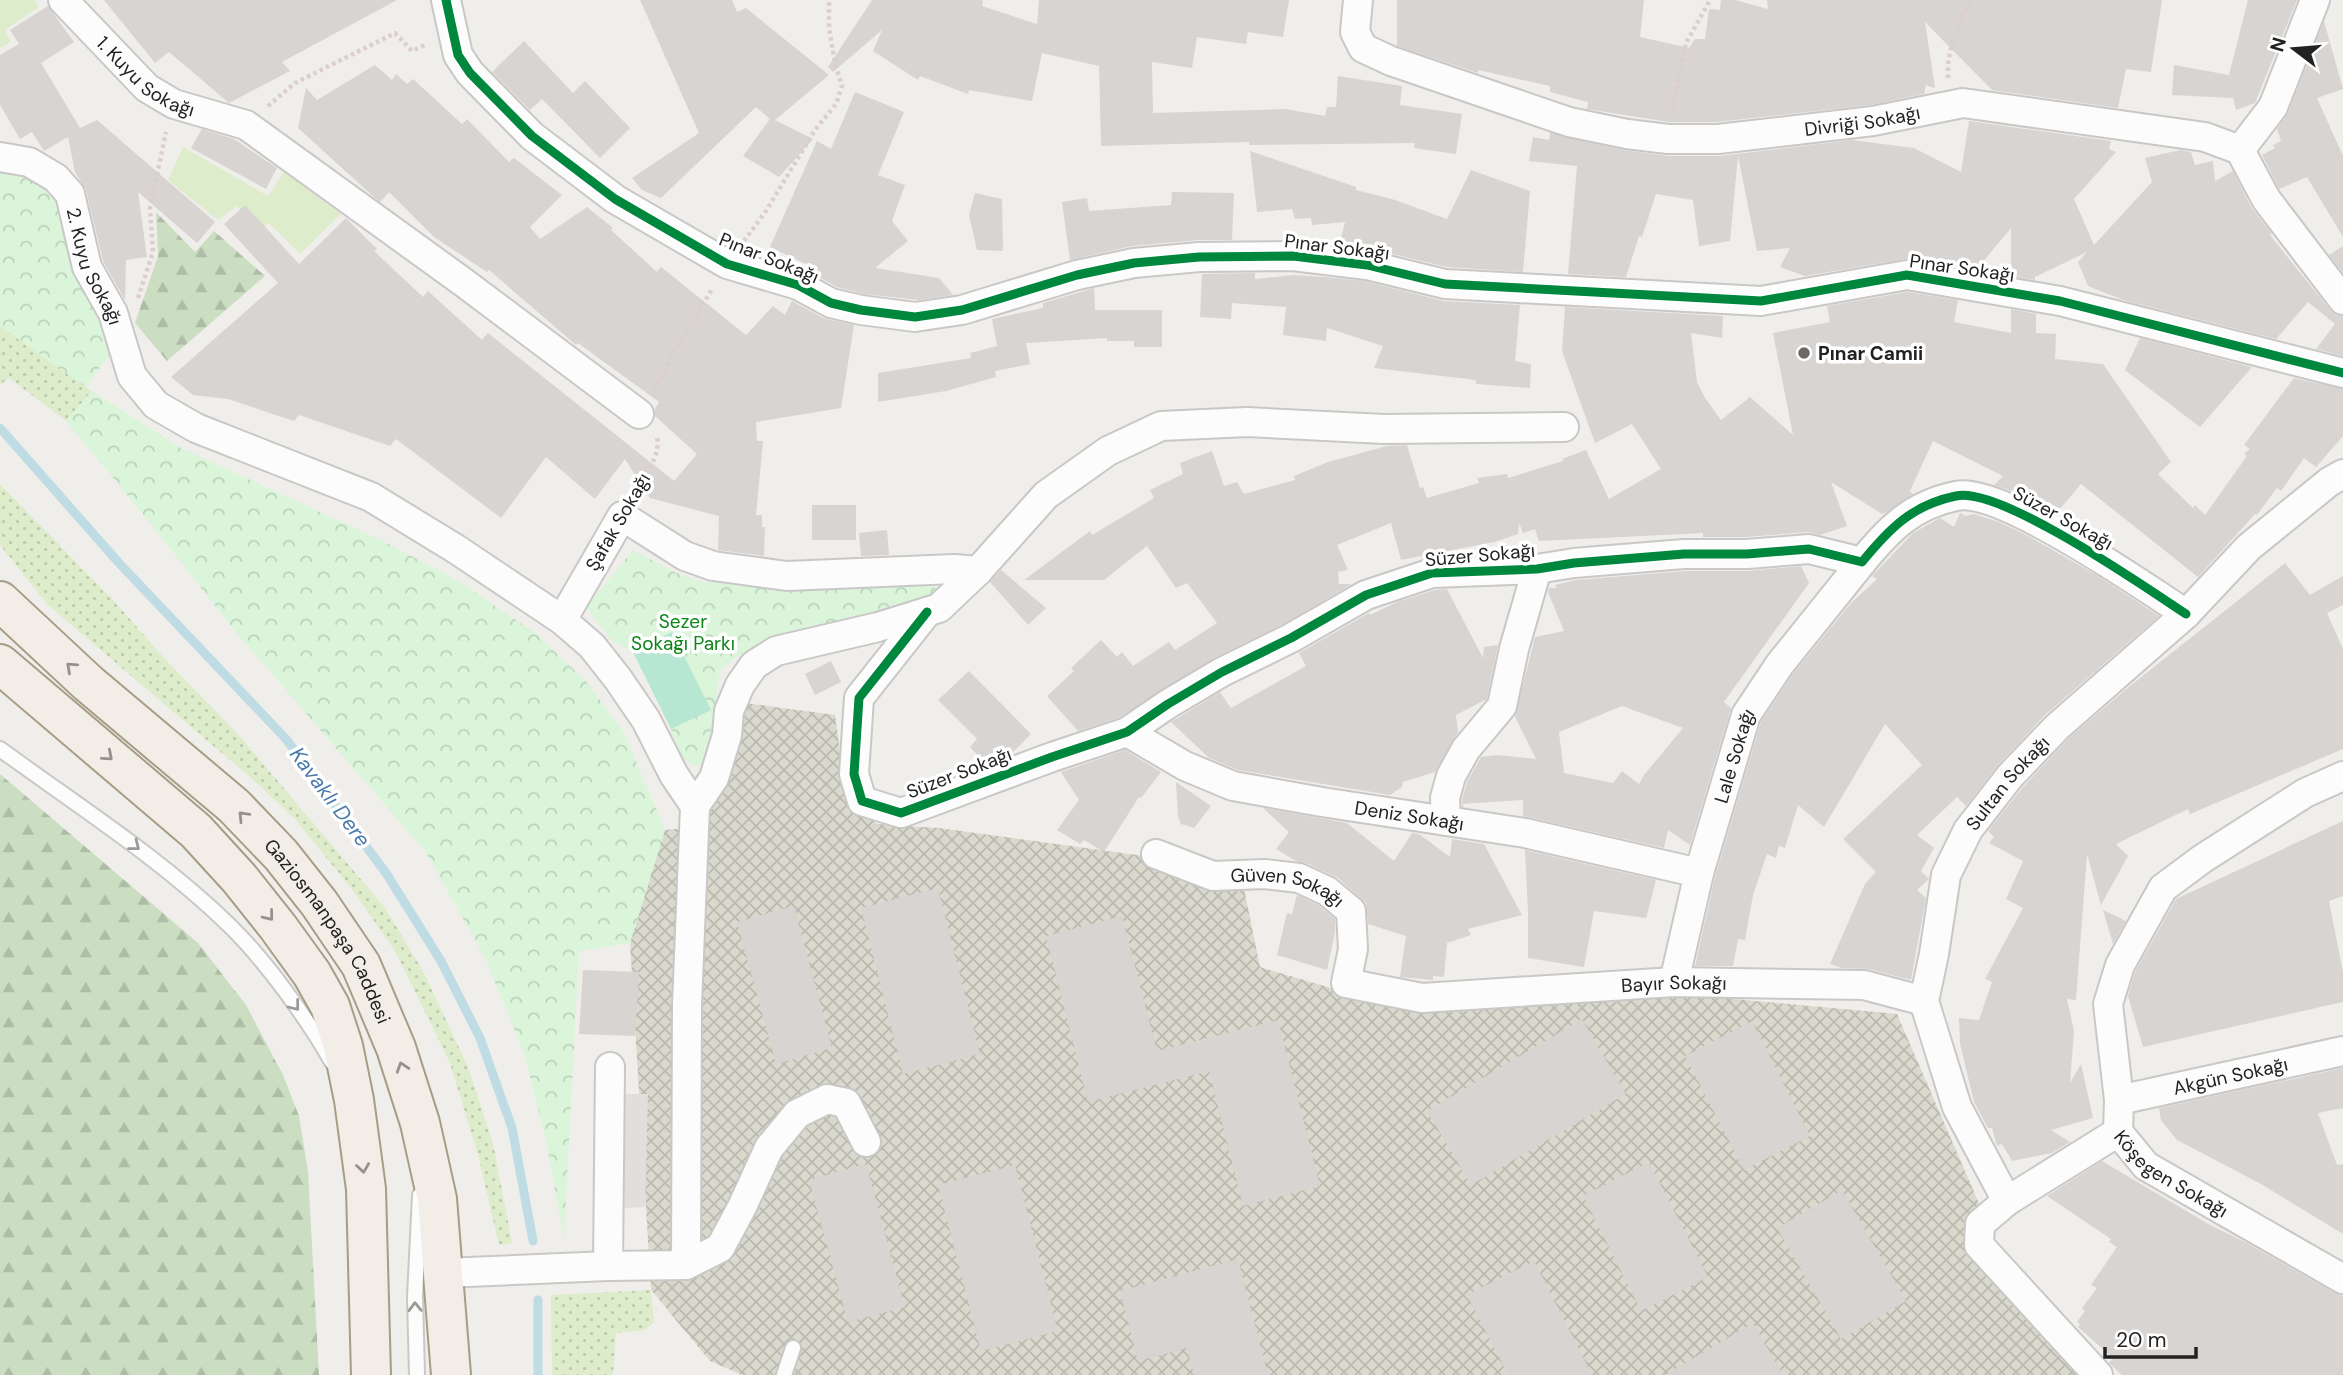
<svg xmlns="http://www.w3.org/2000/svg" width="2343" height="1375" font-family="'DM Sans',sans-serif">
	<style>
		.construction { fill: url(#construction-cross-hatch) }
		.grass { fill: url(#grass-dots) }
		.forest { fill: url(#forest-firs) }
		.park { fill: url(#park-crowns) }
		.garden { fill: #ddeccb }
		.pitch { fill: #b7e6d2 }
		.parking { fill: #e0dfde }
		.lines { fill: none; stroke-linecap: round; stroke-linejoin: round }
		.stream { stroke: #bfdbe3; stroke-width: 9 }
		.building { fill: #d7d4d2; fill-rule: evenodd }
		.lane-casing { stroke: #c9c8c7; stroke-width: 18 }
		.street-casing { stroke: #c9c8c7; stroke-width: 32 }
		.primary-casing { stroke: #a79c86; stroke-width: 42 }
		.path { stroke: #dccecd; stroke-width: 4.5; stroke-dasharray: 3.5 3.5; stroke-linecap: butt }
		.lane { stroke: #fdfcfc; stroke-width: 14 }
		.street { stroke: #fdfcfc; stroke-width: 28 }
		.primary { stroke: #f3ede7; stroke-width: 38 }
		.cycleway-casing { stroke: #fff; stroke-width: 13 }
		.cycleway { stroke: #00873e; stroke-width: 9 }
		.oneway { stroke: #95928e }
		.oneway2 { stroke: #9a9a9a }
		.poi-dot { fill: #6a6968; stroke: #fff; stroke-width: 2.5 }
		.labels { text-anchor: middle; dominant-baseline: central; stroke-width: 7; stroke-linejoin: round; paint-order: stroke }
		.street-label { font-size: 19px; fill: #222; stroke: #fff }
		.poi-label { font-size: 19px; font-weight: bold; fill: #222; stroke: #fff; text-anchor: start }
		.park-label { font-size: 19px; fill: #0c8416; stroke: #fff }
		.water-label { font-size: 21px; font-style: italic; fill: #4a7aab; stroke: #fff }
	</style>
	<defs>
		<pattern id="construction-cross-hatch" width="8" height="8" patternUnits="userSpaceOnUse" patternTransform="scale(1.75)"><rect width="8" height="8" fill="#d9d9cd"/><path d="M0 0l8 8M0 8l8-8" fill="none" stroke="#babab0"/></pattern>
		<pattern id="grass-dots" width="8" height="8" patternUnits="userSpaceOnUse" patternTransform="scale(1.75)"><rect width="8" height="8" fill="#ddeccb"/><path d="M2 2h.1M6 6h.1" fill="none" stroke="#bdcaae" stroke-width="1.8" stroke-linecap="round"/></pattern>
		<pattern id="forest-firs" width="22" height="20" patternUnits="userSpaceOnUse" patternTransform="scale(1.75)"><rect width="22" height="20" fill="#cbdec1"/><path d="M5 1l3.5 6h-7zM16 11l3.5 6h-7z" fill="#aebea6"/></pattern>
		<pattern id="park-crowns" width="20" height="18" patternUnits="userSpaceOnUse" patternTransform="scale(1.75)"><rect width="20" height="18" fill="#daf5da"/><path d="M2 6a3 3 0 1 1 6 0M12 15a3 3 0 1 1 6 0" fill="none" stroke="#bbd2bb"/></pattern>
	</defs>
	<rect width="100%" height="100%" fill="#f0eeeb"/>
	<path class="construction" d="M729 701 835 715 846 795 877 824 939 828 1240 869 1260 967 1415 1013 1658 992 1897 1014 1981 1208 1966 1242 2085 1375H742L710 1361 651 1290 630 943 665 830 705 826Z"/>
	<g class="grass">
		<path d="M0 326 92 391 66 421 9 378 0 385Z"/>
		<path d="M0 484 115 602 165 659 238 734 385 908 424 973 468 1067 493 1143 512 1243 499 1245 478 1155 450 1063 395 951 354 892 295 819 258 784 48 605 0 545Z"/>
		<path d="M651 1290 654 1322 645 1330 616 1333 613 1375H552L551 1295Z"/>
	</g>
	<g class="forest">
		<path d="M156 212 195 252 214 231 265 276 167 361 135 323 158 256Z"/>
		<path d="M0 774 198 943 246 1005 283 1075 299 1116 308 1172 319 1375H0Z"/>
	</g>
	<g class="park">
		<path d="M0 165 35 173 54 194 119 341 86 387 0 326Z"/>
		<path d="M92 391 179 447 383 541 459 581 535 633 586 681 624 733 665 830 630 943 579 951 564 1238 546 1141 525 1056 485 958 425 851 239 636 142 513 66 421Z"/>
		<path d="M633 550 676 573 703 582 808 586 927 580 936 589V599L739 655 720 671 707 760 702 765H692L680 754 671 729 633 652 612 641 586 607Z"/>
	</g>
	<g class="garden">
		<path d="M0 0H34L39 7 5 30 11 42 0 48Z"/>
		<path d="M183 147 268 196 284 172 341 214 300 254 269 223 251 238 255 223 237 206 218 220 168 180Z"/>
	</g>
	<path class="pitch" d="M672 632 711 710 671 729 633 652Z"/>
	<path class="parking" d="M621 1094H648L645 1207 625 1208Z"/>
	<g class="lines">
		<g class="stream">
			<path d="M0 428 119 563 286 739 386 873 441 961 480 1038 512 1128 533 1241"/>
			<path d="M538 1300V1375"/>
		</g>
	</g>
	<g class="building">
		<path d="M104 0H397L282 62 290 71 229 103 169 52 155 63Z"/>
		<path d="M640 0H732L737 12 746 8 829 75 775 120 813 139 779 177 743 156 770 119 756 107 661 198 642 190 632 178 699 133Z"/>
		<path d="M872 0H983L982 6 1037 24 1039 0H1289L1283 37 1248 32 1246 44 1197 37 1192 68 1152 62 1153 113 1285 109 1325 116 1327 107H1336L1338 76 1402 86 1400 105 1462 114 1456 154 1414 148 1415 143 1249 145V142L1101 146 1099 66 1042 53 1032 101 969 90 968 94 920 76 918 80 873 51 882 30 833 72 828 67Z"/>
		<path d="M1397 0H1644L1640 37 1689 48 1695 39H1705L1709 9 1720 10 1721 0H1735L1768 9 1767 0H2162L2151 72 2126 69 2118 108 1992 90 1925 22 1935 88 1926 85 1924 94 1870 105 1717 122H1669L1587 109 1588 102 1550 92V86L1478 70V73L1397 46Z"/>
		<path d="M2248 0H2297L2255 103 2236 110 2233 98 2172 95 2174 65 2229 75Z"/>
		<path d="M48 6 74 42 41 63 80 128 97 120 215 222 197 243 138 192 147 257 126 260 125 300 103 261 86 190 75 172 68 137 44 151 32 132 20 139 0 105V55L19 44 10 30Z"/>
		<path d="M2324 21 2343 89 2317 98 2343 156V237L2307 177 2279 189 2262 155 2275 148 2273 145 2281 141 2277 129 2288 113Z"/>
		<path d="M524 41 573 93 585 81 630 128 600 158 542 99 530 110 492 72Z"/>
		<path d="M375 65 392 80 396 74 407 84 413 79 462 124 467 119 509 162 514 158 562 195 530 227 540 239 587 207 613 228 611 230 657 272 661 267 746 335 773 306 785 315 792 301 823 318 854 325 841 408 756 422 757 441H763L756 515H762V527H765L764 556 718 550 719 516 650 498 625 459 595 499 546 457 501 518 396 439 390 446 299 415 294 421 228 399 193 395 171 377 278 283 224 224 245 205 299 264 346 218 377 249 374 251 423 297 428 291 482 340 488 333 674 481 697 454 655 416V409L659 402 578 343 576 345 489 270 487 272 434 237 389 192 380 202 375 198 298 128 306 88 317 100Z"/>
		<path d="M855 92 904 112 878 175 905 185 892 221 908 241 875 268 939 278 953 295 919 300 864 294 837 287 806 270 808 265 770 247 817 141 831 149Z"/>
		<path d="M1969 121 2111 141 2109 149 2116 152 2074 199 2094 245 2152 182 2145 158 2180 150 2191 152 2195 165 2213 161 2215 181 2233 171 2251 207 2272 234 2270 235 2330 310 2336 315 2343 316V356L2316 349 2335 324 2308 302 2276 339 2123 300 2088 286 2078 262 2087 252 2035 277V280L2011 276V228L1976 270 1905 259 1805 276 1780 267 1790 248 1757 251 1738 156 1730 241 1699 246 1693 200 1656 194 1642 237 1639 236 1626 277 1568 274 1577 166 1529 161 1533 137 1549 140 1550 133 1624 150 1668 156H1720L1852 140 1914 148 1961 172Z"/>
		<path d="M202 129 234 139 277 168 266 189 191 148Z"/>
		<path d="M1250 151 1356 187V190L1395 200 1447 219 1471 170 1530 191 1523 272 1447 267 1371 249 1339 245 1345 222 1312 225 1311 218 1295 219 1292 209 1257 212Z"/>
		<path d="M1172 192 1234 193 1232 240H1198L1132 246 1070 260 1062 202 1087 198 1089 211 1171 205Z"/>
		<path d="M975 193 1002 199 1003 251 977 250 969 215Z"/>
		<path d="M2343 246V273L2329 255Z"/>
		<path d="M1255 273V279L1293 275 1325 277 1364 281 1444 301 1520 305 1515 361 1531 364 1530 388 1476 384V380L1374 368 1383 346 1327 328 1326 341 1283 335 1286 307 1232 303 1231 319 1200 317 1202 274Z"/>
		<path d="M1094 288 1095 310H1162V347H1134V341H1107V338L1026 343 1030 364 995 371 996 377 946 391 878 402V373L971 358 970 353 997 346 992 319 1043 308V303Z"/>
		<path d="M1907 292 1958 300 1954 322 2011 333V309L2036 314V333L2056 334 2055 359 2103 364 2171 462 2158 474 2193 508 2195 505 2205 515 2247 456 2244 454 2250 449 2244 445 2294 378 2343 389V436L2316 467 2304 458 2281 491 2277 488 2257 515 2255 514 2198 577 2081 484 2059 510 2073 523 2012 491 1994 485 2003 476 1933 441 1910 491 1913 494 1885 513 1882 514 1831 482 1847 526 1820 535 1808 532 1746 537H1703V533L1539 541 1535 529 1523 533 1519 523 1518 534 1494 542 1401 560 1391 523 1337 545 1348 570 1338 572 1339 584H1352L1285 623 1214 658 1120 717 1078 731 1047 696 1074 671 1071 668 1101 640 1117 657 1122 652 1133 666 1169 642 1175 650 1217 623 1187 583 1176 588 1147 546 1104 580H1024L1090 531 1092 535 1154 498 1150 490 1183 474 1180 463 1212 451 1224 486 1237 482 1244 494 1295 480 1294 476 1328 462 1387 446 1407 445 1420 488 1423 487 1427 498 1479 483 1477 478 1507 474 1508 478 1563 461 1562 459 1586 450 1609 499 1661 469 1632 424 1595 443 1562 351 1565 307 1723 316 1722 338 1691 333 1697 382 1705 398 1721 420 1750 397 1793 435 1773 333 1830 322 1827 306Z"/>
		<path d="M2140 338 2252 367 2200 427 2125 370Z"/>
		<rect x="812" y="505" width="44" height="35"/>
		<path d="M1960 513 1966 516 1974 514 1999 522 2030 537 2098 576 2159 616 2045 715 1998 765 1966 806 1957 797 1917 835 1934 848 1921 871 1929 879 1917 890 1926 898 1911 980 1868 969 1841 968 1830 964 1865 884 1876 872 1843 839 1922 765 1885 724 1824 827 1798 805 1785 848 1779 846 1776 858 1767 854 1753 895 1745 940 1738 939 1733 966H1695L1715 877 1761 722 1793 674 1850 604 1877 579 1872 576 1913 533 1940 518 1954 527Z"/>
		<path d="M887 530 889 555 861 556 859 533Z"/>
		<path d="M2285 563 2310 595 2343 576V605L2327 613 2343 649V749L2190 814 2188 809 2116 844 2128 856 2101 905 2087 854 2076 1000 2067 999 2074 1031 2070 1083 2081 1064 2093 1118 2051 1130 2070 1142 2052 1153 2012 1161 2002 1144 1997 1146 1992 1128H1988L1974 1102 1960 1044 1959 1018 1979 1020 1992 982 1985 979 2023 908 2006 899 2023 861 1989 843 1994 837 1988 831 2023 787 2068 739 2125 690Z"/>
		<path d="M1801 566 1809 583 1724 702 1731 708 1690 845 1668 830 1664 848 1523 816V800L1462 804 1464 807H1462V800L1467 782 1481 757 1498 755 1536 759 1515 717 1535 637 1564 631 1548 592 1549 588H1556L1555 585 1576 580 1685 571H1747ZM1622 706 1683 728 1644 775 1639 784 1622 771 1613 783 1564 773 1559 732Z"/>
		<path d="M1001 570 1046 608 1028 625 990 582Z"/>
		<path d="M1447 589 1483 658 1484 647 1498 645 1487 699 1456 715 1458 732 1435 772 1403 782 1402 787 1390 795 1238 770 1209 758 1171 722 1220 692 1231 708 1306 666 1299 653 1369 613 1370 615 1397 602 1435 590Z"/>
		<path d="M831 661 841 682 815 695 805 674Z"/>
		<path d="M969 671 1031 734 1010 755 986 764 970 747 977 739 938 700Z"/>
		<path d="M1125 750 1161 772 1141 798 1139 797 1104 852 1084 840 1080 844 1057 830 1079 800 1061 772Z"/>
		<path d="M1176 782 1211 806 1194 828 1181 824 1178 817Z"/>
		<path d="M1263 808 1347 823 1394 861 1412 833 1419 834 1450 857 1452 839 1484 844 1522 915 1468 929 1471 935 1447 943 1444 977 1433 976V980L1400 977 1406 936 1368 924 1366 903 1338 878 1306 863 1296 861 1276 849 1289 832Z"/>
		<path d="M2343 821V896L2329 901 2343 972V1002L2143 1047 2128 996 2135 972 2176 899Z"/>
		<path d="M1525 850 1656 880 1646 918 1594 911 1584 967 1528 958V913Z"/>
		<path d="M938 888 980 1054 903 1074 861 908Z"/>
		<path d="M1297 895 1318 905 1335 919V932L1327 970 1277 955 1287 913 1292 914Z"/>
		<path d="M794 906 832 1048 776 1064 737 922Z"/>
		<path d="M2103 910 2126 921 2113 944Z"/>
		<path d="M1122 916 1157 1051 1278 1020 1320 1186 1243 1206 1209 1071 1088 1102 1046 936Z"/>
		<path d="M583 970 639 972 635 1036 579 1034Z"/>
		<path d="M1582 1019 1626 1094 1471 1185 1427 1111Z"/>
		<path d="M1752 1021 1810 1136 1744 1170 1685 1056Z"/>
		<path d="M2343 1068V1108L2318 1113 2337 1165 2343 1164V1234L2261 1184 2177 1140 2161 1120 2159 1108Z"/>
		<path d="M2102 1161 2210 1225 2243 1241 2335 1293 2343 1296V1375H2122L2109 1363 2113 1358 2078 1327 2080 1324 2077 1322 2085 1311 2082 1308 2097 1288 2091 1285 2117 1247 2109 1242 2111 1239 2047 1196Z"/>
		<path d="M1649 1162 1708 1277 1641 1311 1583 1196Z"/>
		<path d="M866 1164 905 1307 848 1322 809 1180Z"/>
		<path d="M1015 1165 1058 1331 981 1351 938 1185Z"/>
		<path d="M1842 1190 1906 1301 1841 1339 1777 1228Z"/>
		<path d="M1238 1259 1268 1375H1194L1187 1348 1138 1361 1120 1291Z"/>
		<path d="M1534 1261 1592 1375H1508L1467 1295Z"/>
		<path d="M1753 1323 1783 1375H1665Z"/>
	</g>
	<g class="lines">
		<defs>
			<g id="lane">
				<path d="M0 749C78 806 160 858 229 925 265 960 307 1018 332 1062"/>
				<path d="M417 1375 415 1297 420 1195"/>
				<path d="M784 1375 793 1348"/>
			</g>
			<g id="street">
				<path id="s1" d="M63 0 147 88 174 104 246 125 463 282 639 414"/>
				<path d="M446 0 458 55 470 73 532 136 615 199 727 264 798 285 831 303 861 310 915 317 962 310 1077 275 1134 263 1199 257 1293 256 1367 265 1445 284 1761 301 1907 275 2060 301 2343 373"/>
				<path id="s2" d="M1358 0 1355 32 1363 48 1391 61 1569 122 1627 134 1668 139H1718L1873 121 1963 103 2205 137 2240 150 2266 199 2343 300"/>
				<path d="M2240 150 2273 107 2315 0"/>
				<path id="s3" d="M0 157 29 162 56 178 70 194 87 267 113 313 132 376 156 405 196 428 371 497 456 549 562 620 622 516 685 556 713 566 787 576 954 569 978 571"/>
				<path d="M927 612 859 698 854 774 862 801 901 813 1052 757 1127 732 1168 704 1222 672 1291 638 1366 595 1432 573 1537 569 1574 563 1684 554H1747L1809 549 1862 562C1889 529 1912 505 1956 496 2000 486 2145 587 2186 614"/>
				<path d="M562 620 592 646 618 679 646 720 674 775 695 806 687 1005 686 1265"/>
				<path id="s4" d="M1127 732 1185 766 1233 786 1322 802 1525 833 1699 873"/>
				<path id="s5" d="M2343 776 2305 793 2202 859 2163 888 2120 965 2108 1004 2119 1100 2118 1132 2146 1166 2343 1279"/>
				<path d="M695 806 714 778 727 735 729 711 740 685 754 665 776 651 878 627 939 608 978 571 1046 495 1108 451 1161 426 1247 422 1384 429 1564 427"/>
				<path d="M1446 821 1445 798 1451 776 1466 749 1502 706 1514 649 1537 569"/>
				<path id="s6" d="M1156 854 1213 876 1265 874 1299 878 1327 891 1351 911 1353 949 1346 983 1422 998 1674 982 1864 985 1924 1001"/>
				<path id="s7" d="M1674 982 1699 873 1746 715 1780 664 1862 562"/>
				<path id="s8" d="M2119 1100 2343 1051"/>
				<path id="s9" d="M2007 1201 1957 1107 1924 1001 1934 954 1946 875 1968 830 2010 776 2057 727 2186 614 2249 547 2329 482 2343 474"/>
				<path d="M608 1266 610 1067"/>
				<path d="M444 1273 608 1266 686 1265 720 1248 742 1207 769 1148 797 1114 827 1099 846 1103 866 1142"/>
				<path d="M2098 1375 1979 1245 1980 1224 2007 1201 2118 1132"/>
			</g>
			<g id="primary">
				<path id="s10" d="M0 601 88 683 234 806 281 855 319 903 361 965 396 1048 420 1123 437 1199 451 1375"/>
				<path d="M0 664 196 831 239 878 278 927 312 974 330 1006 343 1046 354 1100 366 1189 371 1375"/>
			</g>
		</defs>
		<use href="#lane" class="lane-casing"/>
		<use href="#street" class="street-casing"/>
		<use href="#primary" class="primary-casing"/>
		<g class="path">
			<path d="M1948 78C1946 49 1959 26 1970 0"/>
			<path d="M268 106 295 83 395 33 412 51 425 45"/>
			<path d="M1672 110 1686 43 1710 0"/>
			<path d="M744 241 766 211 815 130 836 104 842 86 835 63 829 28V0"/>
			<path d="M138 298 153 252 150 208 166 132"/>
			<path d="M653 390 712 289"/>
			<path d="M635 492C644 476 661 456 657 437"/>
		</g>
		<use href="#lane" class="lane"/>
		<use href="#street" class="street"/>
		<use href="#primary" class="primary"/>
		<defs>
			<g id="cycleway">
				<path d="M446 0 458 55 470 73 532 136 615 199 727 264 798 285 831 303 861 310 915 317 962 310 1077 275 1134 263 1199 257 1293 256 1367 265 1445 284 1761 301 1907 275 2060 301 2343 373"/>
				<path d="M927 612 859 698 854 774 862 801 901 813 1052 757 1127 732 1168 704 1222 672 1291 638 1366 595 1432 573 1537 569 1574 563 1684 554H1747L1809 549 1862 562C1889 529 1912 505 1956 496 2000 486 2145 587 2186 614"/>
			</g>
		</defs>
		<use href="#cycleway" class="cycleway-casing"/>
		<use href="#cycleway" class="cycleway"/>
	</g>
	<defs><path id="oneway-chevron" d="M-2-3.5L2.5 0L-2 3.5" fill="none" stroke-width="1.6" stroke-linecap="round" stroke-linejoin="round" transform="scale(1.75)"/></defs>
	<g class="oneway">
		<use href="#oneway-chevron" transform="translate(71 667) rotate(-138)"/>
		<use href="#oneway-chevron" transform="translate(108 756) rotate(41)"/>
		<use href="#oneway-chevron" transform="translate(243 816) rotate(-134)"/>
		<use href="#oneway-chevron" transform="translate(269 916) rotate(51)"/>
		<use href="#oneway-chevron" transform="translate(402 1067) rotate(-108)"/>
		<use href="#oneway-chevron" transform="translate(363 1168) rotate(82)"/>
	</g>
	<g class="oneway2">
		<use href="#oneway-chevron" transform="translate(135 846) rotate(38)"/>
		<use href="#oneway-chevron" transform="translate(295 1006) rotate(52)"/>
		<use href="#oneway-chevron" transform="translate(415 1307) rotate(-91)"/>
	</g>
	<circle class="poi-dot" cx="1804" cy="353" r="7"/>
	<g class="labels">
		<g class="street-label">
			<text stroke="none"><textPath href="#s1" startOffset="114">1. Kuyu Sokağı</textPath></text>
			<text stroke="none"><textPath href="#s2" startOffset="565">Divriği Sokağı</textPath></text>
			<text transform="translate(1337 247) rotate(7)">Pınar Sokağı</text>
			<text transform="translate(769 258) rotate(22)">Pınar Sokağı</text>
			<text stroke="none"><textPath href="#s3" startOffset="159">2. Kuyu Sokağı</textPath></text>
			<text transform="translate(1962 268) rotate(8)">Pınar Sokağı</text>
			<text transform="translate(2063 518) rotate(29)">Süzer Sokağı</text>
			<text transform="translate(618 522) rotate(-60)">Şafak Sokağı</text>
			<text transform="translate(1480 555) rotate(-5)">Süzer Sokağı</text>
			<text stroke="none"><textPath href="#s7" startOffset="234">Lale Sokağı</textPath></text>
			<text transform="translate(959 773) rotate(-21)">Süzer Sokağı</text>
			<text stroke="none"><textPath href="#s9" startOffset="457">Sultan Sokağı</textPath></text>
			<text stroke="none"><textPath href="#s4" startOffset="298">Deniz Sokağı</textPath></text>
			<text stroke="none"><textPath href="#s6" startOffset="138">Güven Sokağı</textPath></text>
			<text stroke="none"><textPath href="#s10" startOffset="469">Gaziosmanpaşa Caddesi</textPath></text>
			<text stroke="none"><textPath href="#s6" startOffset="612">Bayır Sokağı</textPath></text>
			<text stroke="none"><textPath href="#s8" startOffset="114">Akgün Sokağı</textPath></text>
			<text stroke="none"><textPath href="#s5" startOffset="539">Köşegen Sokağı</textPath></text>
		</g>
		<g class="poi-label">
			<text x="1818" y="353">Pınar Camii</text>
		</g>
		<g class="park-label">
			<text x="683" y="621">Sezer<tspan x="683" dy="22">Sokağı Parkı</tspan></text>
		</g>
		<g class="water-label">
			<text transform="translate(330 797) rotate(53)">Kavaklı Dere</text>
		</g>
	</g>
	<g transform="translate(2294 49) rotate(286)" stroke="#ffffff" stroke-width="5" paint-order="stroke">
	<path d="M0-5L12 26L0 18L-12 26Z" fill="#222222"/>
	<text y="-10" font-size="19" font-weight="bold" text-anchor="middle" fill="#222222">N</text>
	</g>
	<path d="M2105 1347v10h91v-10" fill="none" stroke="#222222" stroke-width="3.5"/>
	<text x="2116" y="1347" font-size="21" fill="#222222" stroke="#ffffff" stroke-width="5" paint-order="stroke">20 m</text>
</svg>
